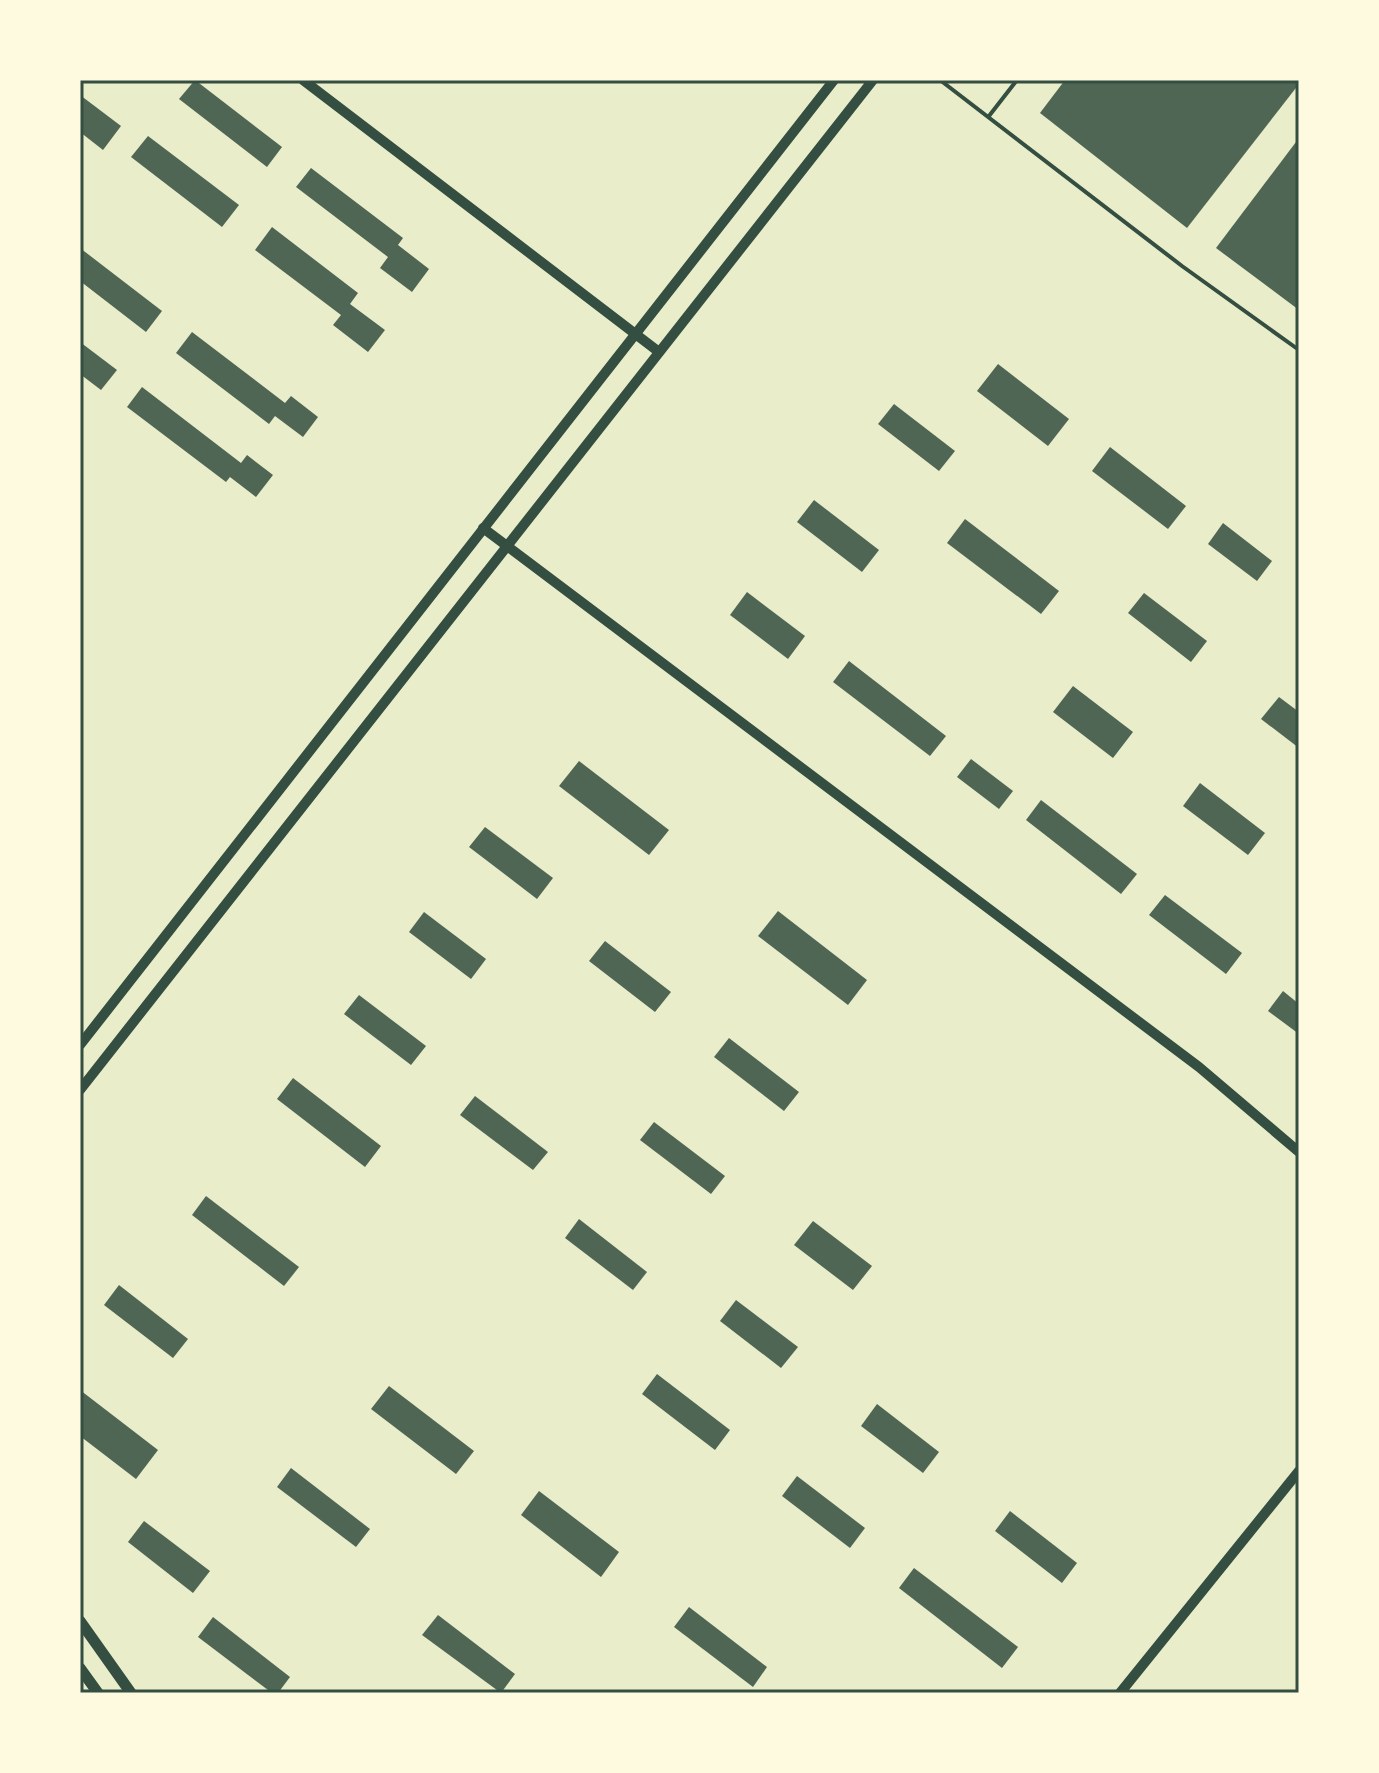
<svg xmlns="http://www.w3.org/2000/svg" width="1379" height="1773" font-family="Mulish,sans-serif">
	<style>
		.building { fill: #4f6655 }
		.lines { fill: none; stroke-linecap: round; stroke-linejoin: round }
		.service { stroke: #344e41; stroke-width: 4 }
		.tertiary { stroke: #344e41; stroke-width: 10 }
		.secondary { stroke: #344e41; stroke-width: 11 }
		.neatline { fill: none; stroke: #344e41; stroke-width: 3 }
	</style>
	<rect width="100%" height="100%" fill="#e9edc9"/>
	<g class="building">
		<path d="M195 80 282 147 267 167 179 99Z"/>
		<path d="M1065 80H1299V84L1187 228 1040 113Z"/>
		<path d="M80 95 121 126 103 150 80 132Z"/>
		<path d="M148 136 239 205 222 227 131 157Z"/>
		<path d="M1299 138V310L1216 248Z"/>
		<path d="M311 168 403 238 398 245 429 269 412 292 380 268 388 257 296 187Z"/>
		<path d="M272 227 358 293 350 304 385 330 368 352 333 325 341 315 255 250Z"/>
		<path d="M80 248 162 311 146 332 80 281Z"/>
		<path d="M192 332 285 403 291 396 318 417 303 437 275 416 269 424 176 353Z"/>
		<path d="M80 342 117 370 101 390 80 374Z"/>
		<path d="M998 364 1069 419 1048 446 977 391Z"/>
		<path d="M142 387 241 463 247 455 273 475 256 497 230 477 226 482 127 407Z"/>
		<path d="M894 404 955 451 939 471 878 424Z"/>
		<path d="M1110 447 1186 506 1168 529 1092 471Z"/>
		<path d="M814 500 879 550 862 572 797 522Z"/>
		<path d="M965 519 1059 591 1041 614 947 543Z"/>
		<path d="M1223 523 1272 561 1257 581 1208 544Z"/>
		<path d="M747 592 805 636 788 659 730 615Z"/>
		<path d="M1144 593 1207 641 1191 662 1128 613Z"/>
		<path d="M849 661 946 736 930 756 833 682Z"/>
		<path d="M1073 686 1133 732 1113 758 1053 712Z"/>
		<path d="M1279 697 1299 712V748L1261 719Z"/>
		<path d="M971 759 1013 791 999 809 957 777Z"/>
		<path d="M579 761 669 830 649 855 559 786Z"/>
		<path d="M1200 783 1265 833 1248 855 1183 806Z"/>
		<path d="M1041 800 1137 874 1121 894 1026 820Z"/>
		<path d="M485 827 553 878 537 899 469 847Z"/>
		<path d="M1165 895 1242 953 1226 974 1149 915Z"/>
		<path d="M778 911 867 980 848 1005 758 936Z"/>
		<path d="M424 912 486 959 471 979 409 932Z"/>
		<path d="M605 941 671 992 655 1012 589 961Z"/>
		<path d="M1283 991 1299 1004V1034L1268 1011Z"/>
		<path d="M359 995 426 1046 411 1065 344 1014Z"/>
		<path d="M729 1038 799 1092 784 1111 714 1057Z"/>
		<path d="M293 1078 381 1146 365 1167 277 1099Z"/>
		<path d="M475 1096 548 1152 533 1170 460 1115Z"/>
		<path d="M654 1122 725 1176 711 1194 640 1140Z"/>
		<path d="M206 1196 299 1267 284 1286 192 1215Z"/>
		<path d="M579 1219 647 1272 633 1290 565 1238Z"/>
		<path d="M813 1221 872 1266 853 1290 794 1245Z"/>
		<path d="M119 1285 188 1339 173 1358 104 1305Z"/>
		<path d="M736 1300 798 1347 781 1368 720 1321Z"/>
		<path d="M657 1374 730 1430 715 1450 642 1394Z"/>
		<path d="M389 1386 474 1451 456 1474 371 1409Z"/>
		<path d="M80 1390 158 1450 136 1479 80 1436Z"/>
		<path d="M877 1404 939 1452 923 1473 861 1426Z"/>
		<path d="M291 1468 370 1529 356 1547 277 1487Z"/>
		<path d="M797 1476 865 1528 850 1548 782 1496Z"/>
		<path d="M539 1491 619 1552 601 1577 521 1515Z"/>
		<path d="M1010 1511 1077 1563 1062 1583 995 1531Z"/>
		<path d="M144 1521 210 1571 193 1593 128 1542Z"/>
		<path d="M914 1568 1018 1647 1002 1668 899 1588Z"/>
		<path d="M689 1607 767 1667 753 1687 674 1627Z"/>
		<path d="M438 1615 515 1674 501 1693 422 1635Z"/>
		<path d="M213 1617 290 1677 278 1693H272L198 1637Z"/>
	</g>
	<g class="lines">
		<g class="service">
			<path d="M940 80 1182 266 1299 350"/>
			<path d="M989 116 1017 80"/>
		</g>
		<g class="tertiary">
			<path d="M303 80 659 352"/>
			<path d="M483 528 1199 1067 1299 1152"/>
			<path d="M80 1045 834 80"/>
			<path d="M80 1090 873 80"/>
			<path d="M1120 1693 1299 1471"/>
		</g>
		<g class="secondary">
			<path d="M80 1621 131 1693"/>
			<path d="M80 1668 98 1693"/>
		</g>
	</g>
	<rect width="1379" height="1773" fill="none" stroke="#fefae0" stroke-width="164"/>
	<rect x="82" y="82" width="1215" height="1609" class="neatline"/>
</svg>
